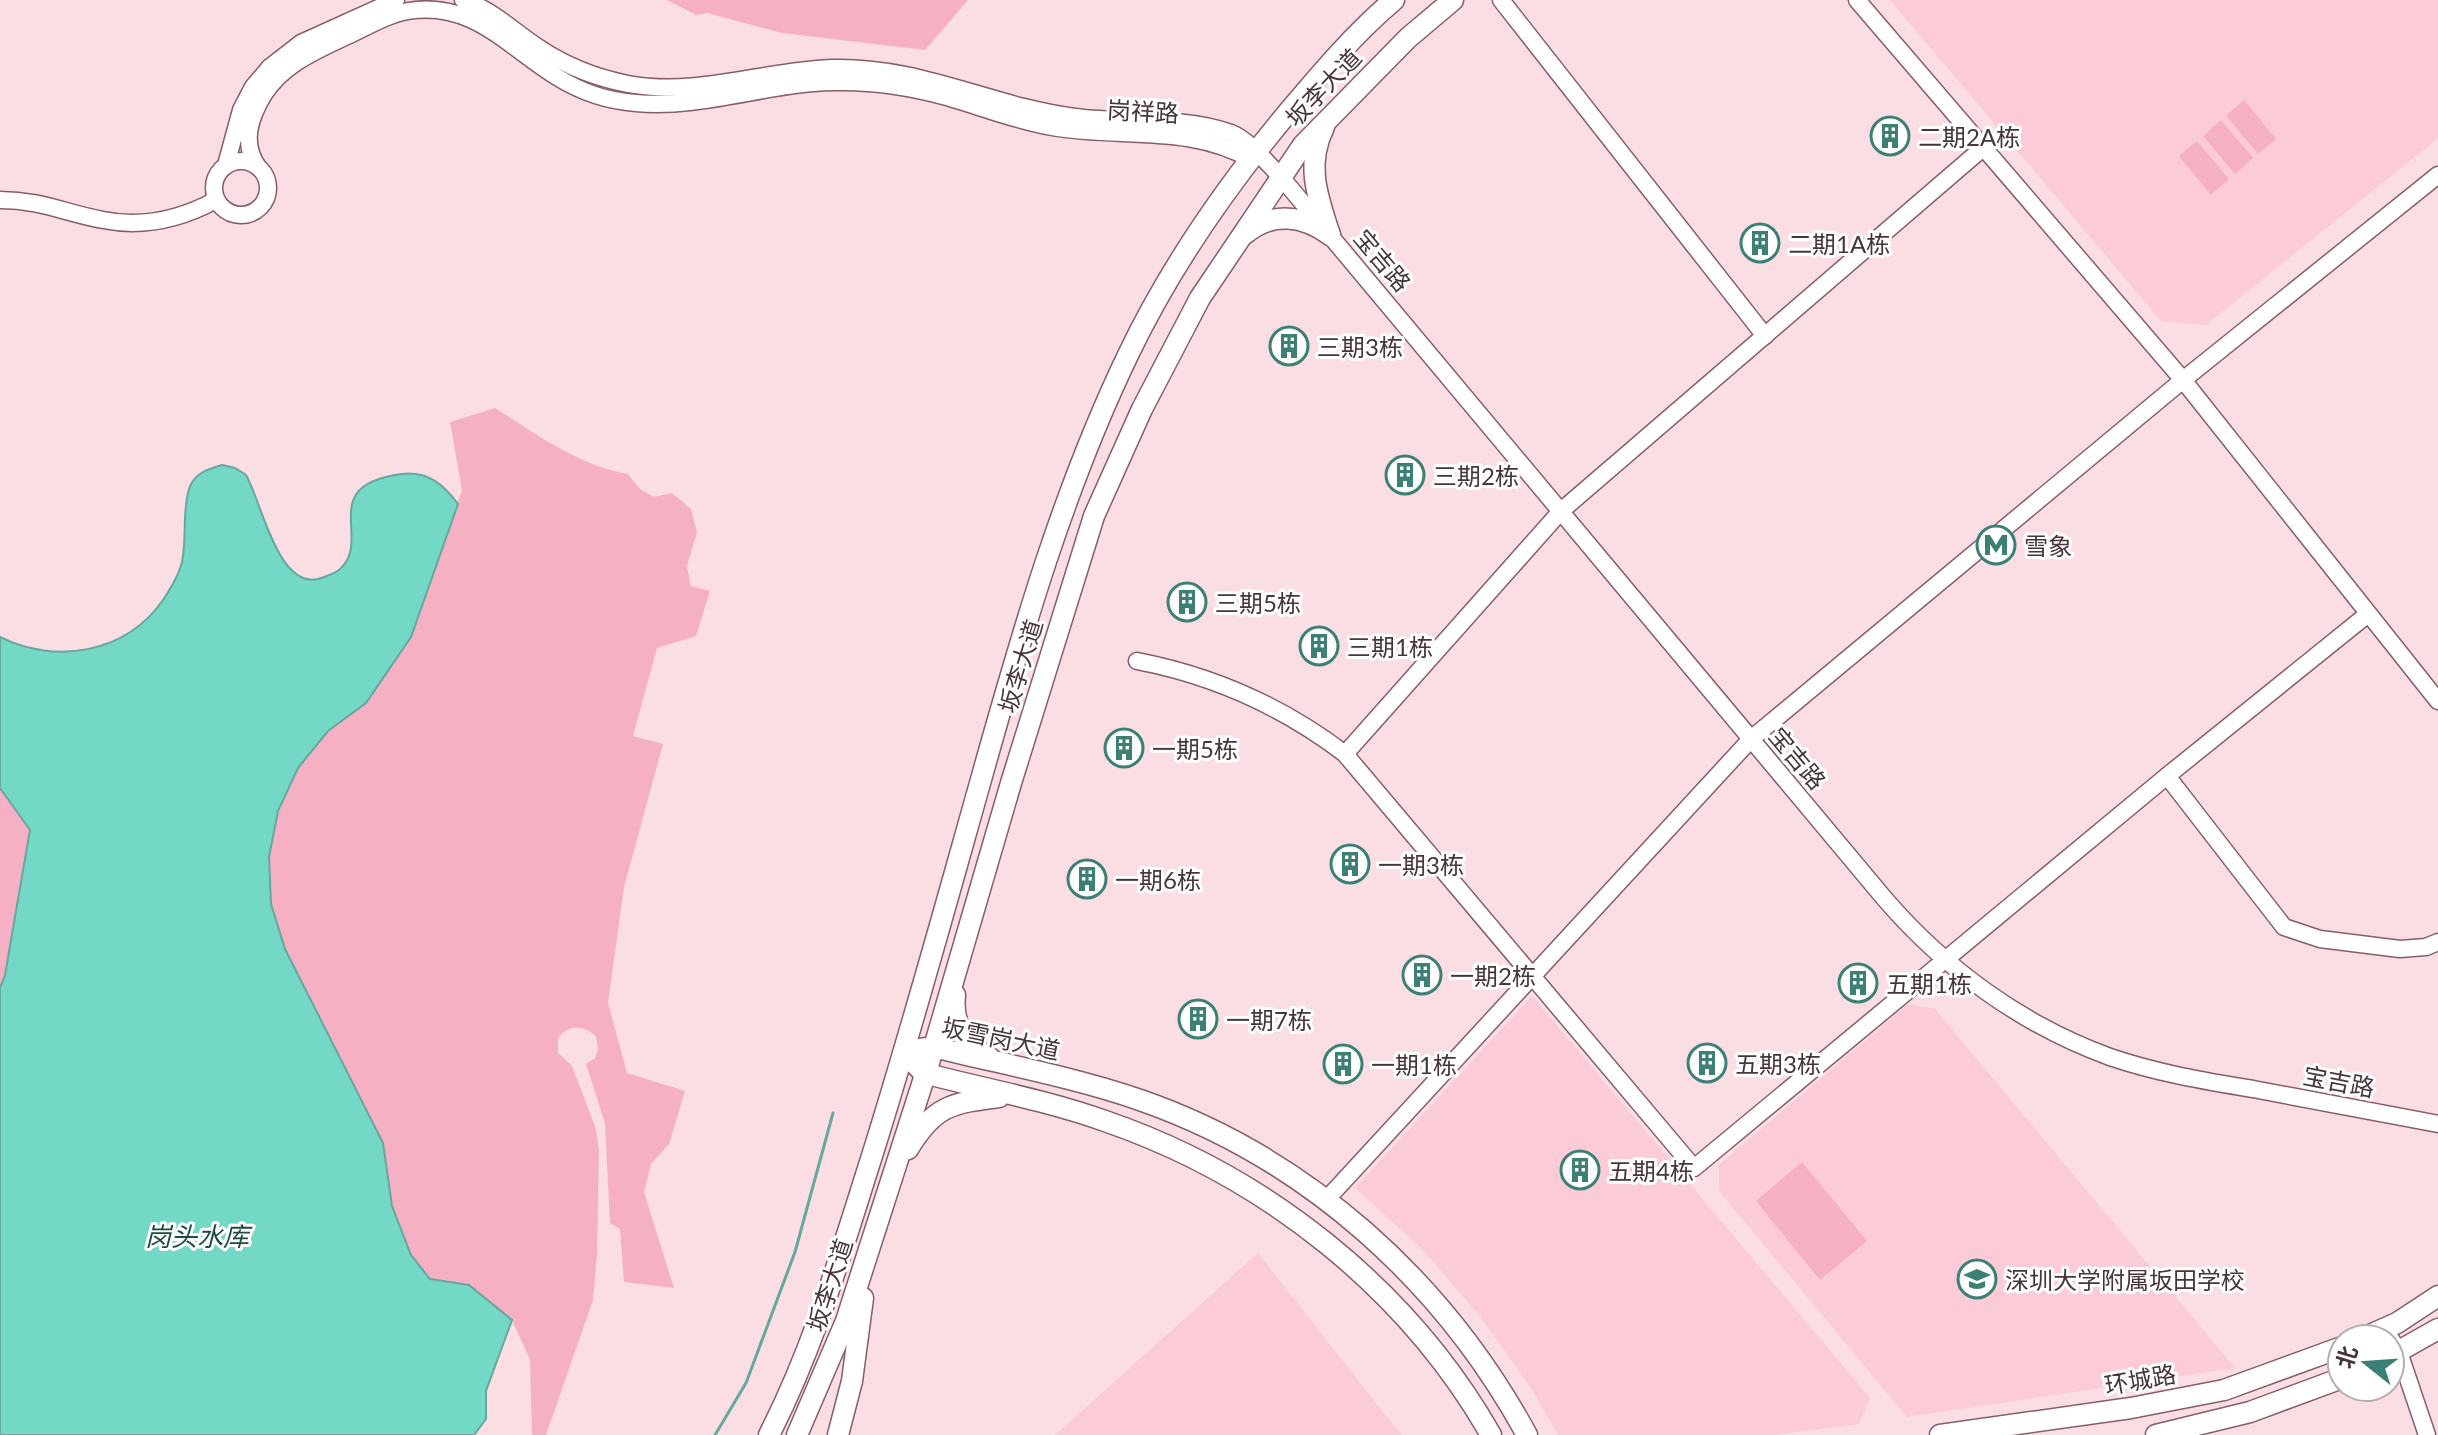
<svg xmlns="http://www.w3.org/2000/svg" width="2438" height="1435" font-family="Lato,'Noto Sans SC',sans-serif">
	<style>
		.built { fill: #fbccd8 }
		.green { fill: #f5b0c3 }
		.water { fill: #74d8c7; stroke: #67a79d; stroke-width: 2 }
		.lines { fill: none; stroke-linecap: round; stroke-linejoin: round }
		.stream { stroke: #67a79d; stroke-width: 3 }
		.minor-casing { stroke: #885d69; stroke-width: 19 }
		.major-casing { stroke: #885d69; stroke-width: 23 }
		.minor { stroke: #fff; stroke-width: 16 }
		.major { stroke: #fff; stroke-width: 20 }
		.labels { text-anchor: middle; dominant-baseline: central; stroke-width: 6; stroke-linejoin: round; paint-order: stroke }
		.street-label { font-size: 24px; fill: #48353a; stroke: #fff }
		.poi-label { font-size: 24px; fill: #48353a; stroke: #fff; text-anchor: start }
		.water-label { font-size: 26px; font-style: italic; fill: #1e4b43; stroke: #fff }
	</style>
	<rect width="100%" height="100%" fill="#fbdde4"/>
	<g class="built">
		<path d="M1890 0H2438V138L2206 325 2161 321Z"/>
		<path d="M1532 996 1870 1398 1859 1424 1775 1435H1558L1531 1388 1479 1315 1421 1248 1355 1188Z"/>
		<path d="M1908 1004 1935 1009 2235 1368 1907 1417 1719 1191V1165Z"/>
		<path d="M1258 1253 1401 1435H1055Z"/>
	</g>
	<g class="green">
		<path d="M667 0H968L925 50 782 33 707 13 696 15Z"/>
		<path d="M2244 100 2276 139 2258 154 2226 116Z"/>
		<path d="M2221 120 2253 158 2235 174 2203 136Z"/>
		<path d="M2197 141 2229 179 2211 195 2179 156Z"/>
		<path d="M495 408C538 435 577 465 628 474L640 489 654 497 672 493 691 509 697 532 687 566 691 586 710 591 696 636 657 648 633 736 663 744 624 887 608 1003 627 1073 685 1091 669 1144 651 1164 644 1192 674 1288 624 1282 620 1229 610 1223 605 1123 586 1064 595 1058 598 1049 596 1036C581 1025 570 1024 558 1038V1053L572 1066 596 1129 599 1151 597 1254 593 1300 546 1435H532L530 1360 512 1320 469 1285 430 1279 411 1255 392 1206 383 1143 285 949 271 904 269 857 278 811 298 768 328 731 366 703 411 637 462 490 450 422Z"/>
		<path d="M0 788 30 830 5 975 0 988Z"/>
		<path d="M1802 1162 1867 1241 1820 1280 1756 1201Z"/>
	</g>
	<path class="water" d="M222 465 235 468 246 475C262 502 279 597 324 577 329 575 338 572 341 568 372 538 316 485 402 474 428 471 443 484 458 504L411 637 366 703 328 731 298 768 278 811 269 857 271 904 285 949 383 1143 392 1206 411 1255 430 1279 469 1285 512 1320 486 1391V1419L474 1435H0V988L5 975 30 830 0 788V637C56 665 126 653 163 600 171 588 179 575 182 562 187 538 182 512 189 489 194 473 208 469 222 465Z"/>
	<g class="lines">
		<path class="stream" d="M715 1435 746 1383 795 1252 833 1113"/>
		<defs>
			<g id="minor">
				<path d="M463 0C493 10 513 31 539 48 566 66 597 78 628 84 698 97 764 70 833 68 922 66 990 106 1075 117 1126 124 1181 115 1231 133 1249 140 1267 163 1281 177L1884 898C1945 969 2022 1025 2110 1057 2157 1073 2204 1081 2253 1089 2314 1101 2376 1112 2438 1124"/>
				<path d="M1501 0 1765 336"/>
				<path d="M1857 0 2183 380 2438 701"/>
				<circle cx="241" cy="188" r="27"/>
				<path d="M226 165 241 110 253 87 270 67 301 43 396 0"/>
				<path d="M258 167C241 143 250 117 264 94 284 64 315 51 347 36 367 27 386 15 408 11 472 0 508 47 557 77 581 92 608 101 636 103 703 109 768 83 834 82 872 81 911 87 947 97 982 107 1016 121 1052 127 1119 139 1191 124 1252 160"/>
				<path d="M0 200C41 200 65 213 103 220 143 228 181 219 216 200"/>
				<path d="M1137 661C1215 676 1282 706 1345 754L1694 1168 2167 776 2368 614"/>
				<path d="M1345 754 1561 511 1984 147"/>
				<path d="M2167 776 2284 927 2320 939 2400 949 2426 947 2438 942"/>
				<path d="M1326 1200 1751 739 2183 380 2438 175"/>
				<path d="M2384 1328 2399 1352 2427 1435"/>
			</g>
			<g id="major">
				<path d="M1324 127C1305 165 1318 198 1330 235"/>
				<path d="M1246 233C1273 211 1304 216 1330 235"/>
				<path d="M955 995C952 1023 963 1044 989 1057"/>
				<path d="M920 1049 934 1047C1002 1064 1073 1077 1140 1100 1307 1158 1443 1281 1527 1435"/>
				<path d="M915 1064 924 1073C984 1089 1046 1100 1105 1121 1265 1176 1407 1288 1491 1435"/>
				<path d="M908 1149C934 1106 951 1103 999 1097"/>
				<path d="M2361 1339 2397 1323 2438 1296"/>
				<path d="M2390 1356 2438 1329"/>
				<path d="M769 1435C814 1347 841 1253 871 1159 911 1032 946 904 982 776 1022 633 1063 490 1128 355 1170 267 1228 184 1290 110 1322 72 1356 32 1394 0"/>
				<path d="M797 1435 846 1321 934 1047 1011 783 1094 516 1142 409 1200 298 1303 145 1408 38 1453 0"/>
				<path d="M838 1435 852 1381 863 1298"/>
				<path d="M1940 1435 2131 1408 2224 1390 2342 1347"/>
				<path d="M2156 1435 2250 1412 2342 1378"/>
			</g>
		</defs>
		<use href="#minor" class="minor-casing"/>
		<use href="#major" class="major-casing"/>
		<use href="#minor" class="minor"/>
		<use href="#major" class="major"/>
	</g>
	<defs>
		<symbol id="building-ring" viewBox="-11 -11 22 22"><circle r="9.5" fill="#fff" stroke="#3c8075" stroke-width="1.5"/><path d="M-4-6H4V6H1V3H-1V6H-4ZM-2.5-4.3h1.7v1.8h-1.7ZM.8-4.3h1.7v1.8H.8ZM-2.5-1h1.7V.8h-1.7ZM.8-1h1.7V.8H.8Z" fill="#3c8075"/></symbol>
		<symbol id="metro-ring" viewBox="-11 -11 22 22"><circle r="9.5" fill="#fff" stroke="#3c8075" stroke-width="1.5"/><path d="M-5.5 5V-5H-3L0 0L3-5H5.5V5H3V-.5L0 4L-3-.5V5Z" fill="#3c8075"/></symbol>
		<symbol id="school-ring" viewBox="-11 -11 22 22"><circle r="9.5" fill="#fff" stroke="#3c8075" stroke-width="1.5"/><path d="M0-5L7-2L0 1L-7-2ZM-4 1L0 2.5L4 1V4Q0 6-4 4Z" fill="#3c8075"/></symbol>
	</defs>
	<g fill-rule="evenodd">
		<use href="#building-ring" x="1868" y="114" width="44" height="44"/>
		<use href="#building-ring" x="1738" y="221" width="44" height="44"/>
		<use href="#building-ring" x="1267" y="324" width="44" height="44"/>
		<use href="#building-ring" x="1383" y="453" width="44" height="44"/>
		<use href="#metro-ring" x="1974" y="523" width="44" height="44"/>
		<use href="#building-ring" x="1165" y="580" width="44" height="44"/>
		<use href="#building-ring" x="1297" y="624" width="44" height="44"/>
		<use href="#building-ring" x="1102" y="726" width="44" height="44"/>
		<use href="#building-ring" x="1328" y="842" width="44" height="44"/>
		<use href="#building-ring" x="1065" y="857" width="44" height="44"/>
		<use href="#building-ring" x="1400" y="953" width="44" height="44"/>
		<use href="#building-ring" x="1836" y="961" width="44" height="44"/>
		<use href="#building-ring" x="1176" y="997" width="44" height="44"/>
		<use href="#building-ring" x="1685" y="1041" width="44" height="44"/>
		<use href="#building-ring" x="1321" y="1042" width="44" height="44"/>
		<use href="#building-ring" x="1558" y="1148" width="44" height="44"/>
		<use href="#school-ring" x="1955" y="1257" width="44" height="44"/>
	</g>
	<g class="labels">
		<g class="street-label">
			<text transform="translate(1323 87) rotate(-46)">坂李大道</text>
			<text transform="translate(1143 111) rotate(3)">岗祥路</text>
			<text transform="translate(1383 260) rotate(50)">宝吉路</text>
			<text transform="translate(1020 666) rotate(-73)">坂李大道</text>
			<text transform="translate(1798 758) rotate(50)">宝吉路</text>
			<text transform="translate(1001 1038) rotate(12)">坂雪岗大道</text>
			<text transform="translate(2339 1081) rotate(11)">宝吉路</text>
			<text transform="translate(829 1285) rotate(-72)">坂李大道</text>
			<text transform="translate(2140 1379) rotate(-10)">环城路</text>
		</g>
		<g class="poi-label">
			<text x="1918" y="136">二期2A栋</text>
			<text x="1788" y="243">二期1A栋</text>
			<text x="1317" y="346">三期3栋</text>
			<text x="1433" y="475">三期2栋</text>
			<text x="2024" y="545">雪象</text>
			<text x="1215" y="602">三期5栋</text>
			<text x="1347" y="646">三期1栋</text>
			<text x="1152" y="748">一期5栋</text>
			<text x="1378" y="864">一期3栋</text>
			<text x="1115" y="879">一期6栋</text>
			<text x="1450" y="975">一期2栋</text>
			<text x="1886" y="983">五期1栋</text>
			<text x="1226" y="1019">一期7栋</text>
			<text x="1735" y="1063">五期3栋</text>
			<text x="1371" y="1064">一期1栋</text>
			<text x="1608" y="1170">五期4栋</text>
			<text x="2005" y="1279">深圳大学附属坂田学校</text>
		</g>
		<g class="water-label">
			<text x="197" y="1236">岗头水库</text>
		</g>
	</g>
	<g transform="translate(2366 1363) rotate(287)"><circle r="38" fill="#ffffff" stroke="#b6aeb0" stroke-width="2"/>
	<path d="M0-6L14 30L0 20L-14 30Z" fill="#3c8075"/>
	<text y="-12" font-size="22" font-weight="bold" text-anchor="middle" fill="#48353a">北</text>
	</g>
</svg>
